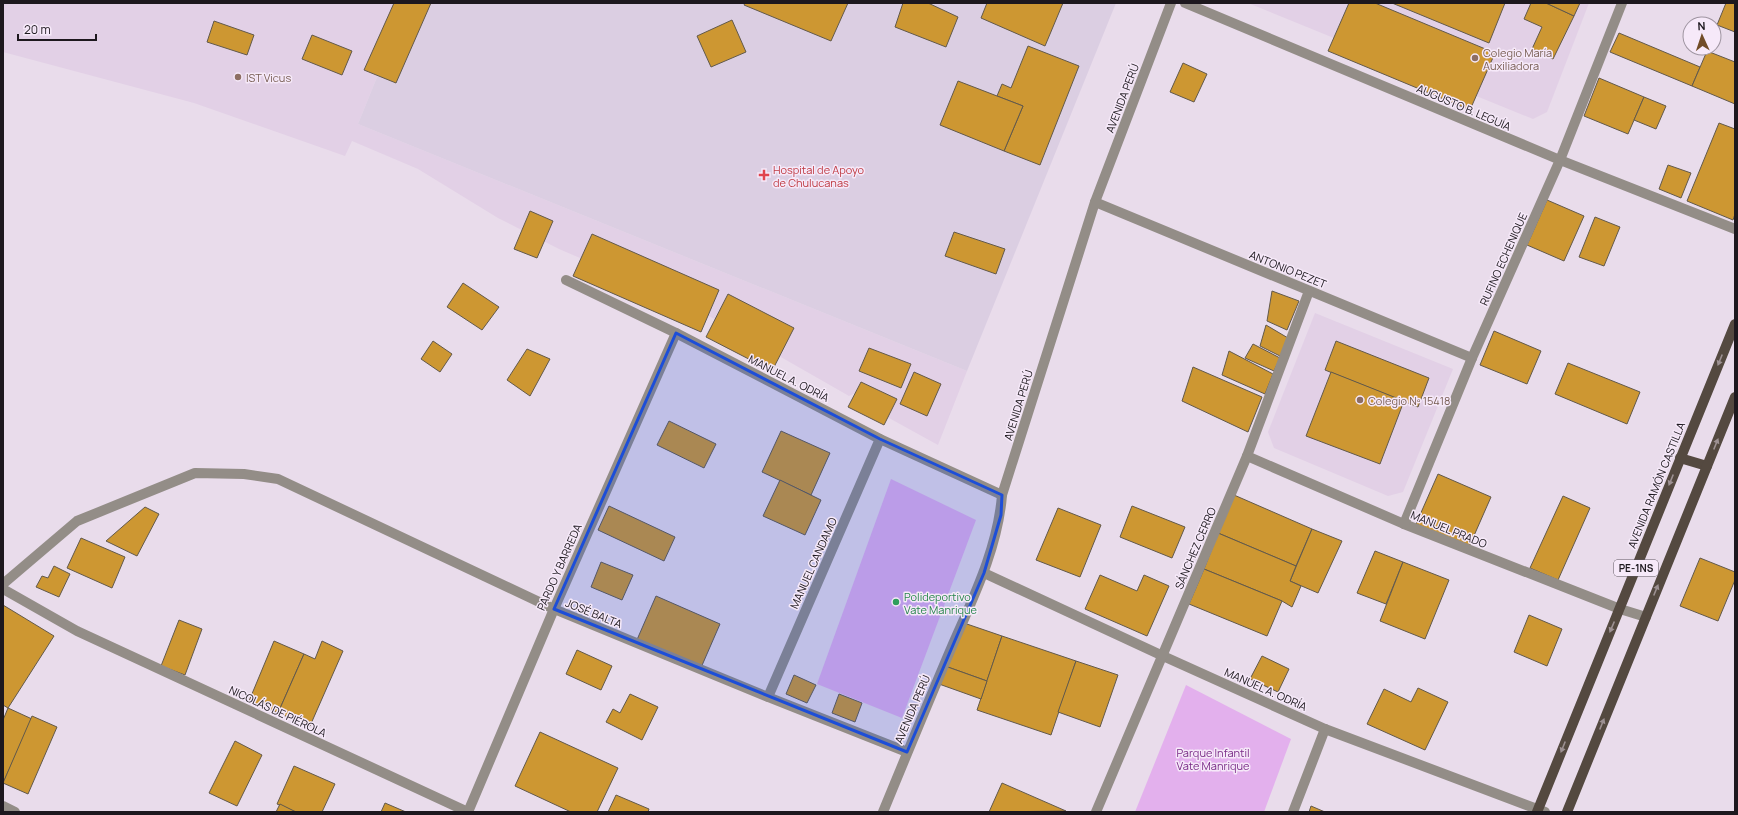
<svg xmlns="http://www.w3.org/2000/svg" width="1738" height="815" font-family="Manrope,sans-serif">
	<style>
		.built { fill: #e2d0e6 }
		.medical { fill: #dbcee2 }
		.green { fill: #e3b0ed }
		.building { fill: #cd9732; stroke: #62594b }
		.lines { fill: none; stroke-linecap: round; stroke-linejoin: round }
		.minor { stroke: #938d87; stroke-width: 10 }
		.primary { stroke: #544940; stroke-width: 10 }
		.oneway { fill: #9d9193 }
		.marked { fill: #1d4ed8; fill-opacity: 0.2; stroke: #1d4ed8; stroke-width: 3; stroke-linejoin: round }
		.education-dot { fill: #8d6e63; stroke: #f6e9f9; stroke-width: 1.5 }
		.health-dot { fill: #e0444e; stroke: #f6e9f9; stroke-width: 1.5 }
		.leisure-dot { fill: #2e9e5b; stroke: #f6e9f9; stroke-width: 1.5 }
		.labels { text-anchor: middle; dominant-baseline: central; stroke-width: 3; stroke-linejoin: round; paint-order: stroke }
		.shield { fill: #f6e9f9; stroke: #5e5760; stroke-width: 1 }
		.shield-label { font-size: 10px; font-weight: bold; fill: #1d181e }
		.education-label { font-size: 11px; fill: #785e54; stroke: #f6e9f9; text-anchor: start }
		.street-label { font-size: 11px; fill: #1d181e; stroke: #f6e9f9 }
		.health-label { font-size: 11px; fill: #be3a42; stroke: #f6e9f9; text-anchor: start }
		.leisure-label { font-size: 11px; fill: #27864d; stroke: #f6e9f9; text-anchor: start }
		.park-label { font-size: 11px; fill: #792b87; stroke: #f6e9f9 }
	</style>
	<rect width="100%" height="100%" fill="#e9dceb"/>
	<g class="built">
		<path d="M3 3H407L358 124 967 371 938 445 869 407 863 390 849 396 688 304 559 249 498 218 418 169 352 141 345 156 194 103 3 52Z"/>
		<path d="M1248 3H1589L1547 112 1533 119Z"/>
		<path d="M1315 313 1453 369 1403 492 1388 496 1274 448 1268 432Z"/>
	</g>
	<path class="medical" d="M407 3H1116L967 371 358 124Z"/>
	<g class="green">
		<path d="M891 479 976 520 902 718 817 684Z"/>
		<path d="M1186 685 1291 739 1264 812H1135Z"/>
	</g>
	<g class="building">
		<path d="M394 3H431L396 83 364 70Z"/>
		<path d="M745 3H848L831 41 744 5Z"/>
		<path d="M903 3H928L958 17 946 47 895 27Z"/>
		<path d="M987 3H1063L1045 46 981 18Z"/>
		<path d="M1349 3H1375L1495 53 1470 110 1328 51Z"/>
		<path d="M1392 3H1505L1489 43Z"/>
		<path d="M1531 3H1546L1574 16 1553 59 1532 49 1542 27 1524 19Z"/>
		<path d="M1546 3H1580L1574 16Z"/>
		<path d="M1726 3H1735V32L1717 25Z"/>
		<path d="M732 20 746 52 711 67 697 36Z"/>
		<path d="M214 21 254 35 247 55 207 42Z"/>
		<path d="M1619 33 1700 67 1692 86 1610 52Z"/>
		<path d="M312 35 352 51 342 75 302 59Z"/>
		<path d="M1028 46 1079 66 1040 165 1004 151 1023 106 997 96 1002 84 1011 88Z"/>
		<path d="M1707 51 1735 62V104L1692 86Z"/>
		<path d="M1183 63 1207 74 1194 102 1170 92Z"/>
		<path d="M1599 78 1644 97 1628 134 1584 116Z"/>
		<path d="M958 81 1023 106 1004 151 940 125Z"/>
		<path d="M1644 97 1666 106 1656 129 1634 120Z"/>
		<path d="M1719 123 1735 129V214L1733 220 1687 201Z"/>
		<path d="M1668 165 1691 173 1681 198 1659 189Z"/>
		<path d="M1547 200 1584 216 1564 261 1527 245Z"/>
		<path d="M530 211 553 221 537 258 514 249Z"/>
		<path d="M1595 217 1620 227 1604 266 1579 257Z"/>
		<path d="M954 232 1005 249 996 274 945 256Z"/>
		<path d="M592 234 719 290 701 332 573 276Z"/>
		<path d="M463 283 499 307 482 330 447 307Z"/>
		<path d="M1272 291 1299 301 1287 330 1267 321Z"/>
		<path d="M728 294 794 328 772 371 706 337Z"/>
		<path d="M1266 325 1288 338 1282 357 1260 346Z"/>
		<path d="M1494 331 1541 351 1527 384 1480 365Z"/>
		<path d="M433 341 452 354 440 372 421 359Z"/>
		<path d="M1336 341 1429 378 1418 407 1325 370Z"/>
		<path d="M1253 344 1280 358 1274 371 1245 358Z"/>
		<path d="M869 348 911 364 901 388 859 371Z"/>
		<path d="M527 349 550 359 530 396 507 380Z"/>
		<path d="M1229 351 1273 374 1265 394 1222 375Z"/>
		<path d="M1568 363 1640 392 1627 424 1555 394Z"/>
		<path d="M1193 367 1262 397 1248 432 1182 401Z"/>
		<path d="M914 372 941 384 927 416 900 404Z"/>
		<path d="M1331 372 1404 401 1380 464 1306 436Z"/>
		<path d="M861 382 897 399 884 425 848 407Z"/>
		<path d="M669 421 716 444 704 468 657 445Z"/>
		<path d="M781 431 830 453 811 495 762 472Z"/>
		<path d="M1438 474 1491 497 1469 547 1416 524Z"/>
		<path d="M780 480 821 500 805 535 763 516Z"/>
		<path d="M1234 495 1312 529 1296 566 1218 533Z"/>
		<path d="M1563 496 1590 508 1558 580 1530 568Z"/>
		<path d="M609 506 675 537 664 561 598 530Z"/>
		<path d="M1132 506 1185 527 1172 558 1120 537Z"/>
		<path d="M145 507 159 514 137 556 106 541Z"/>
		<path d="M1058 508 1101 525 1080 577 1036 560Z"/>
		<path d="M1312 529 1342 541 1318 593 1290 581Z"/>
		<path d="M1218 533 1296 566 1290 581 1301 586 1292 607 1282 601 1204 569Z"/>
		<path d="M81 538 125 557 112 588 67 568Z"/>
		<path d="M1375 551 1403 562 1386 604 1357 593Z"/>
		<path d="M1700 558 1735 572V580L1718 621 1680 606Z"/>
		<path d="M601 562 633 575 622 600 591 587Z"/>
		<path d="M1403 562 1449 580 1425 639 1380 621Z"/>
		<path d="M54 566 70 574 59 597 36 587 42 576 48 578Z"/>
		<path d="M1204 569 1282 601 1267 636 1189 604Z"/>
		<path d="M1100 575 1137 591 1144 575 1169 586 1147 636 1085 609Z"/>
		<path d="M656 596 720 624 700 670 636 642Z"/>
		<path d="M3 605 54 636 8 708 3 705Z"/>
		<path d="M1529 615 1562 629 1547 666 1514 652Z"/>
		<path d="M179 620 202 629 185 675 161 666Z"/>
		<path d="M961 622 1002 636 987 681 945 666Z"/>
		<path d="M1002 636 1076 661 1051 735 977 710Z"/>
		<path d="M274 641 304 654 278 713 249 701Z"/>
		<path d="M322 641 343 651 310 726 278 713 304 654 315 659Z"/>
		<path d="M577 650 612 666 601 690 566 674Z"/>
		<path d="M1262 656 1289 669 1278 692 1250 679Z"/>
		<path d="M1076 661 1118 675 1100 727 1058 712Z"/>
		<path d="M945 666 987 681 981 699 939 684Z"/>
		<path d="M794 675 816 685 807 703 786 694Z"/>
		<path d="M1418 688 1448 702 1425 750 1367 724 1384 689 1411 702Z"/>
		<path d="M630 694 658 707 642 740 606 722 613 709 620 713Z"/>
		<path d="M839 694 862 703 855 722 832 713Z"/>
		<path d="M8 708 32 719 3 783V720Z"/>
		<path d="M32 716 57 727 28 794 3 783Z"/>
		<path d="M540 732 618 768 597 812H571L515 786Z"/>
		<path d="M235 741 262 755 237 806 209 793Z"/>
		<path d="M294 766 335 784 322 812H296L277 804Z"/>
		<path d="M1002 783 1066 811 989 812Z"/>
		<path d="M616 795 649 809 648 812H608Z"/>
		<path d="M385 803 406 812H381Z"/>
		<path d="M280 804 296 812H276Z"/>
		<path d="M1311 806 1325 812H1309Z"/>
	</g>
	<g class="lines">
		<g class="minor">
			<path d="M1185 3 1560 160 1735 229"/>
			<path d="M1095 202 1472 358"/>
			<path d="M566 280 676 333 880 439 1002 495"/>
			<path d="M1247 456 1404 524 1620 609 1646 617"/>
			<path d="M1404 524 1472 358 1560 160 1622 3"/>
			<path d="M984 573 1163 656 1325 729 1545 812"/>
			<path d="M3 584 77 521 195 473 244 474 278 479 554 609 768 697 907 752"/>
			<path d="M3 589 77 631 468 812"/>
			<path d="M768 697 880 439"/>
			<path d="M3 806 15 812"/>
			<path d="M468 812 554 609 676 333"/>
			<path d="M883 812C906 756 929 700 953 644 974 596 998 547 1002 495L1095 202 1171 3"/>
			<path d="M1096 812 1247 456 1309 291"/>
			<path d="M1293 812 1325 729"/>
		</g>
		<g class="primary">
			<path d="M1680 458 1707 466"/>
			<path d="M1537 812 1735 324"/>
			<path d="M1567 812 1735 397"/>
		</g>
	</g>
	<defs><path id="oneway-solid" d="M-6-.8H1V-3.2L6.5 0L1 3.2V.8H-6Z"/></defs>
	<g class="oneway">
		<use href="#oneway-solid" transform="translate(1720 360) rotate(112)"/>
		<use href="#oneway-solid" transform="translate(1716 444) rotate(-68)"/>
		<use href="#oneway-solid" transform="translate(1671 480) rotate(112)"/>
		<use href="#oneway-solid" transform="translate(1656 590) rotate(-68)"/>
		<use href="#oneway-solid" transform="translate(1612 627) rotate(113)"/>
		<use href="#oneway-solid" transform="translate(1602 724) rotate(-68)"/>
		<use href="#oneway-solid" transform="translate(1563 747) rotate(112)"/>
	</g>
	<path class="marked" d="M676 333 880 439 1002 495 1001 515 984 573 907 752 554 609Z"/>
	<g class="education-dot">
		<circle cx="1475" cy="58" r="4"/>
		<circle cx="238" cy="77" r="4"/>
		<circle cx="1360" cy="400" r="4"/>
	</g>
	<path class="health-dot" d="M762 169h4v4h4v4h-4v4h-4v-4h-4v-4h4z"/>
	<circle class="leisure-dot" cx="896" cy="602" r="4"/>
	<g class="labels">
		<rect class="shield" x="1614" y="560" width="44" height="16" rx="3"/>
		<g class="shield-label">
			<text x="1636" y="568">PE-1NS</text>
		</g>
		<g class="education-label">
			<text x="1483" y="52">Colegio María<tspan x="1483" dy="13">Auxiliadora</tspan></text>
			<text x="246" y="77">IST Vicus</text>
			<text x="1368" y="400">Colegio Nº 15418</text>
		</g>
		<g class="street-label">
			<text transform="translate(1122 98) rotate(-69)">AVENIDA PERÚ</text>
			<text transform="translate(1464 107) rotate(23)">AUGUSTO B. LEGUÍA</text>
			<text transform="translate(1503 259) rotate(-66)">RUFINO ECHENIQUE</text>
			<text transform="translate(1288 269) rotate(22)">ANTONIO PEZET</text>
			<text transform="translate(789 378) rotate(27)">MANUEL A. ODRÍA</text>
			<text transform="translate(1018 405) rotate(-73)">AVENIDA PERÚ</text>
			<text transform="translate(1656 485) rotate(-68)">AVENIDA RAMÓN CASTILLA</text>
			<text transform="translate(1449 529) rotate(22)">MANUEL PRADO</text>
			<text transform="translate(1195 548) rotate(-67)">SÁNCHEZ CERRO</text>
			<text transform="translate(813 563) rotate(-66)">MANUEL CANDAMO</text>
			<text transform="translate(559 567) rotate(-66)">PARDO Y BARREDA</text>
			<text transform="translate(594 613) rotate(22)">JOSÉ BALTA</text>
			<text transform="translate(1266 689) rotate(24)">MANUEL A. ODRÍA</text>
			<text transform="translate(912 709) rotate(-67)">AVENIDA PERÚ</text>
			<text transform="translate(278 711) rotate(25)">NICOLÁS DE PIÉROLA</text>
		</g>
		<g class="health-label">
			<text x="773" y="169">Hospital de Apoyo<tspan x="773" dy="13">de Chulucanas</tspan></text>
		</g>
		<g class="leisure-label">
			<text x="904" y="596">Polideportivo<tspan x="904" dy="13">Vate Manrique</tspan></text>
		</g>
		<g class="park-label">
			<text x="1213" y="752">Parque Infantil<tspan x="1213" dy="13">Vate Manrique</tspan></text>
		</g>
	</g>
	<rect width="1738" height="815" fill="none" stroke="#1d181e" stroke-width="8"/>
	<g transform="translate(1702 36) rotate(357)"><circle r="19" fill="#f6e9f9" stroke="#9f95a1"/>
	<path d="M0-3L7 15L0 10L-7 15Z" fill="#724d28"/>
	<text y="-6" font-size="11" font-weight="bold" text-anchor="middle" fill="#1d181e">N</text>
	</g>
	<path d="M18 34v6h78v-6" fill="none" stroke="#1d181e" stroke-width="2"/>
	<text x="24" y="34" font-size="12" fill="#1d181e" stroke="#f6e9f9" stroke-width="3" paint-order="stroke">20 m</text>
</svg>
